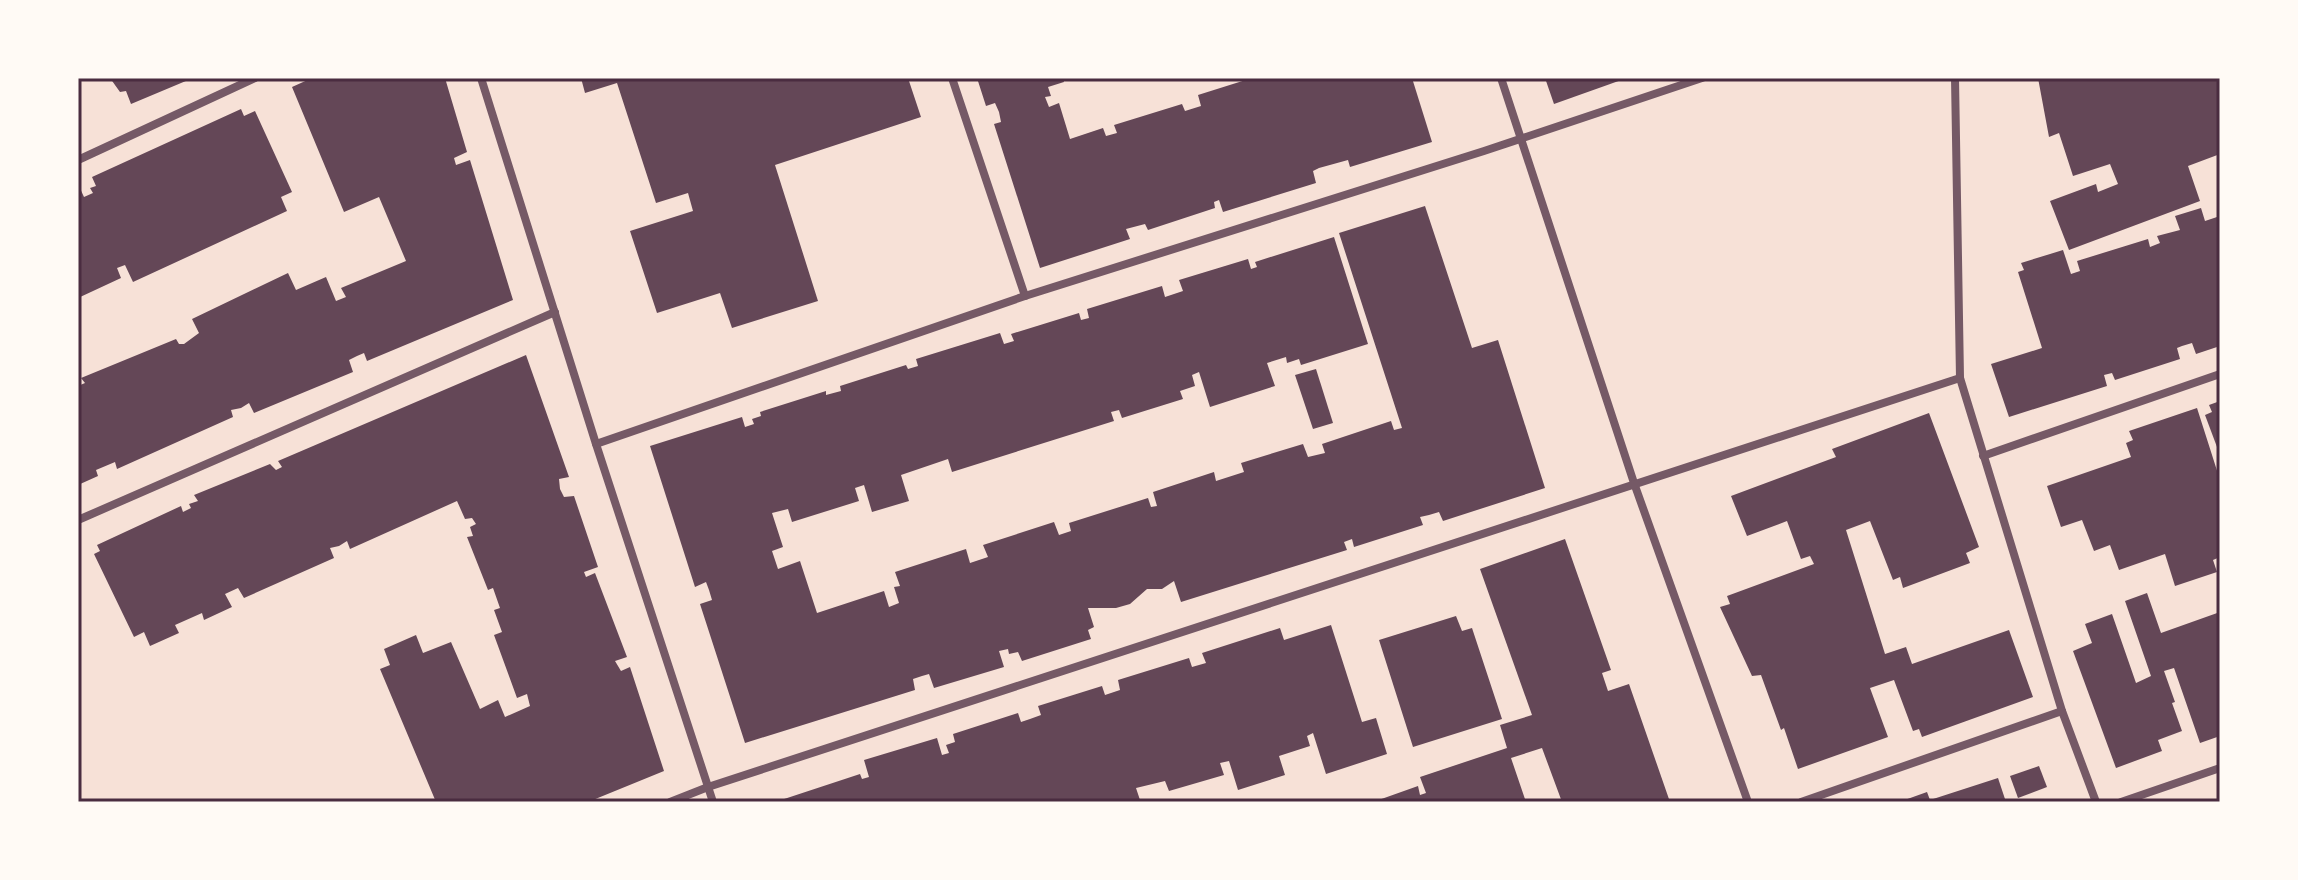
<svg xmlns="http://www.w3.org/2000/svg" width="2298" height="880" font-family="Helvetica,sans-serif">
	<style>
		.building { fill: #644757 }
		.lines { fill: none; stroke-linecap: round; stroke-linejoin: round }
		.minor { stroke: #755966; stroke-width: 8 }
		.neatline { fill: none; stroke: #4a2c40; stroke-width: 3 }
	</style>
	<rect width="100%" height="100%" fill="#f7e1d7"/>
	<g class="building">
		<path d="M110 78H193L131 104 126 91 120 92Z"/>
		<path d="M312 78H445L467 152 454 158 456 165 470 160 513 300 367 361 364 353 357 356 349 360 353 372 254 413 249 403 241 408 231 410 233 417 117 469 115 462 96 470 98 476 78 485V386L85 383 81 378 176 339 179 344H184L199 333 192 319 288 273 296 290 326 277 336 301 346 297 341 288 406 261 379 197 344 212 292 87Z"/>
		<path d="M581 78H908L921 117 775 165 818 301 732 328 720 293 657 313 630 231 693 211 688 193 656 203 617 83 585 93Z"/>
		<path d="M977 78H1063L1064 82 1048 87 1051 96 1045 97 1049 107 1059 103 1070 139 1103 128 1106 136 1117 133 1114 125 1182 104 1185 111 1201 106 1198 95 1252 78H1282V81L1290 78H1412L1432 142 1350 167 1348 160 1319 168 1313 171 1316 183 1223 212 1219 200 1214 202 1215 208 1148 230 1145 224 1126 229 1130 239 1040 268 994 124 1001 122 999 112 995 103 986 106Z"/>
		<path d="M1545 78H1627L1554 104Z"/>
		<path d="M2038 78H2220V154L2188 166 2200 201 2069 250 2050 201 2096 184 2098 192 2118 184 2110 164 2073 176 2059 133 2049 137Z"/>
		<path d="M241 109 244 116 255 111 292 192 281 197 287 211 133 282 125 265 117 268 121 278 78 298V184L84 197 93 193 90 188 96 186 92 177Z"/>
		<path d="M1425 206 1472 348 1498 340 1545 488 1443 521 1439 512 1429 515 1420 517 1423 525 1354 547 1352 539 1344 542 1347 550 1181 602 1174 581 1162 589H1147L1130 604 1116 608H1088L1094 627 1088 630 1091 639 1022 661 1018 652 1009 654 1008 649 999 651 1004 667 934 688 929 674 922 676 913 679 915 690 745 743 700 604 712 600 709 590 706 582 695 587 650 446 742 417 745 427 754 424 752 419 761 416 760 412 826 391V395L841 391 840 386 906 365 908 369 918 366 916 359 1000 333 1004 344 1014 341 1011 334 1079 313 1081 320 1089 318 1087 309 1162 286 1165 297 1183 291 1179 280 1248 259 1251 269 1257 267 1255 262 1334 237 1368 344 1301 365 1299 359 1287 363 1286 357 1267 363 1275 386 1210 407 1199 372 1192 375 1195 386 1180 391 1183 399 1122 418 1119 410 1111 412 1114 421 952 472 948 459 901 475 909 501 872 512 864 485 855 488 859 501 792 522 788 509 772 513 783 547 772 551 778 569 800 561 817 613 884 591 889 607 899 603 894 587 900 586 895 572 966 549 970 563 988 557 983 545 1054 522 1059 535 1071 531 1069 523 1148 498 1151 507 1157 506 1153 492 1214 472 1216 481 1244 472 1241 463 1303 444 1308 457 1325 453 1322 444 1391 421 1394 430 1402 428 1339 233Z"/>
		<path d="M2201 208 2205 221 2220 216V346L2196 354 2192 343 2182 346 2177 348 2180 359 2115 380 2112 373 2104 375 2107 386 2009 417 1991 364 2042 348 2018 272 2024 270 2021 263 2063 250 2071 274 2080 271 2077 261 2148 239 2150 247 2160 243 2157 236 2180 230 2175 216Z"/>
		<path d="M526 355 569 477 559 479 560 489 564 497 574 496 598 567 584 572 586 577 595 573 627 657 615 661 621 671 630 667 664 771 588 802H436L380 669 390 665 384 649 416 635 423 653 451 642 480 709 498 700 505 717 530 706 527 694 517 698 494 635 502 632 494 610 500 608 493 588 488 590 467 537 473 536 470 527 476 524 472 518 465 519 457 501 350 549 347 541 339 546 330 548 334 558 244 598 238 588 225 594 232 607 204 620 202 613 175 625 179 633 150 646 144 632 134 637 94 554 100 551 97 545 181 506 183 512 191 508 189 504 198 501 194 495 270 464 276 470 282 467 278 461Z"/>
		<path d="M1316 369 1333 423 1313 429 1295 375Z"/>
		<path d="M2220 401V455L2205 415 2212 412 2209 405Z"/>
		<path d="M2197 408 2220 480V557L2213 560 2217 572 2175 586 2165 554 2119 570 2110 545 2094 551 2082 520 2061 527 2047 486 2131 457 2126 443 2133 440 2129 431Z"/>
		<path d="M1929 413 1979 547 1966 553 1970 563 1903 588 1900 577 1893 580 1870 521 1846 530 1885 654 1906 647 1912 664 2009 630 2033 697 1922 737 1919 729 1913 731 1894 680 1870 688 1888 737 1798 769 1784 728 1781 730 1761 675 1752 676 1720 607 1730 604 1727 596 1814 564 1810 556 1801 559 1787 521 1747 536 1731 496 1836 457 1832 449Z"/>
		<path d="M1565 539 1611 670 1602 673 1608 691 1629 684 1670 802H1562L1542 748 1511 758 1526 802H1373L1418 786 1420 795 1426 793 1420 777 1507 748 1500 725 1532 715 1480 569Z"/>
		<path d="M2147 593 2161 633 2220 612V736L2200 743 2174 668 2164 671 2175 702 2172 703 2182 731 2158 740 2162 751 2116 768 2073 651 2092 643 2085 624 2112 614 2136 683 2151 676 2125 601Z"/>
		<path d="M1456 616 1462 631 1472 628 1502 719 1413 747 1379 640Z"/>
		<path d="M1331 625 1362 722 1376 718 1387 754 1326 774 1313 733 1307 736 1310 746 1279 756 1285 775 1238 790 1229 761 1220 763 1224 775 1169 791 1165 781 1136 788 1140 800 1132 802H775L860 774 862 779 869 777 864 760 937 738 942 755 949 753 946 745 955 742 953 734 1018 713 1021 722 1030 719 1041 715 1038 706 1102 686 1105 695 1120 690 1118 680 1189 658 1192 667 1206 663 1202 653 1280 628 1284 640Z"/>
		<path d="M2039 766 2047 787 2018 798 2010 776Z"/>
		<path d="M1998 778 2006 802H1899L1927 792 1930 800Z"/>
	</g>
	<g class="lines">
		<g class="minor">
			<path d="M481 78 596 444 713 802"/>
			<path d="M952 78 1025 296"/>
			<path d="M1501 78 1634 483 1748 802"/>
			<path d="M1955 78 1960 378 2062 711 2096 802"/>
			<path d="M78 160 255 78"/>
			<path d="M596 444 1025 296 1484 151 1702 78"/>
			<path d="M1983 456 2220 374"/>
			<path d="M78 520 555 312"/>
			<path d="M670 802 708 787 1960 378"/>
			<path d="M1801 802 2062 711"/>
			<path d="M2121 802 2220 768"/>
		</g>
	</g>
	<rect width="2298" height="880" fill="none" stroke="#fffaf5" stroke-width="160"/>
	<rect x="80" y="80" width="2138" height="720" class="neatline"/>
</svg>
